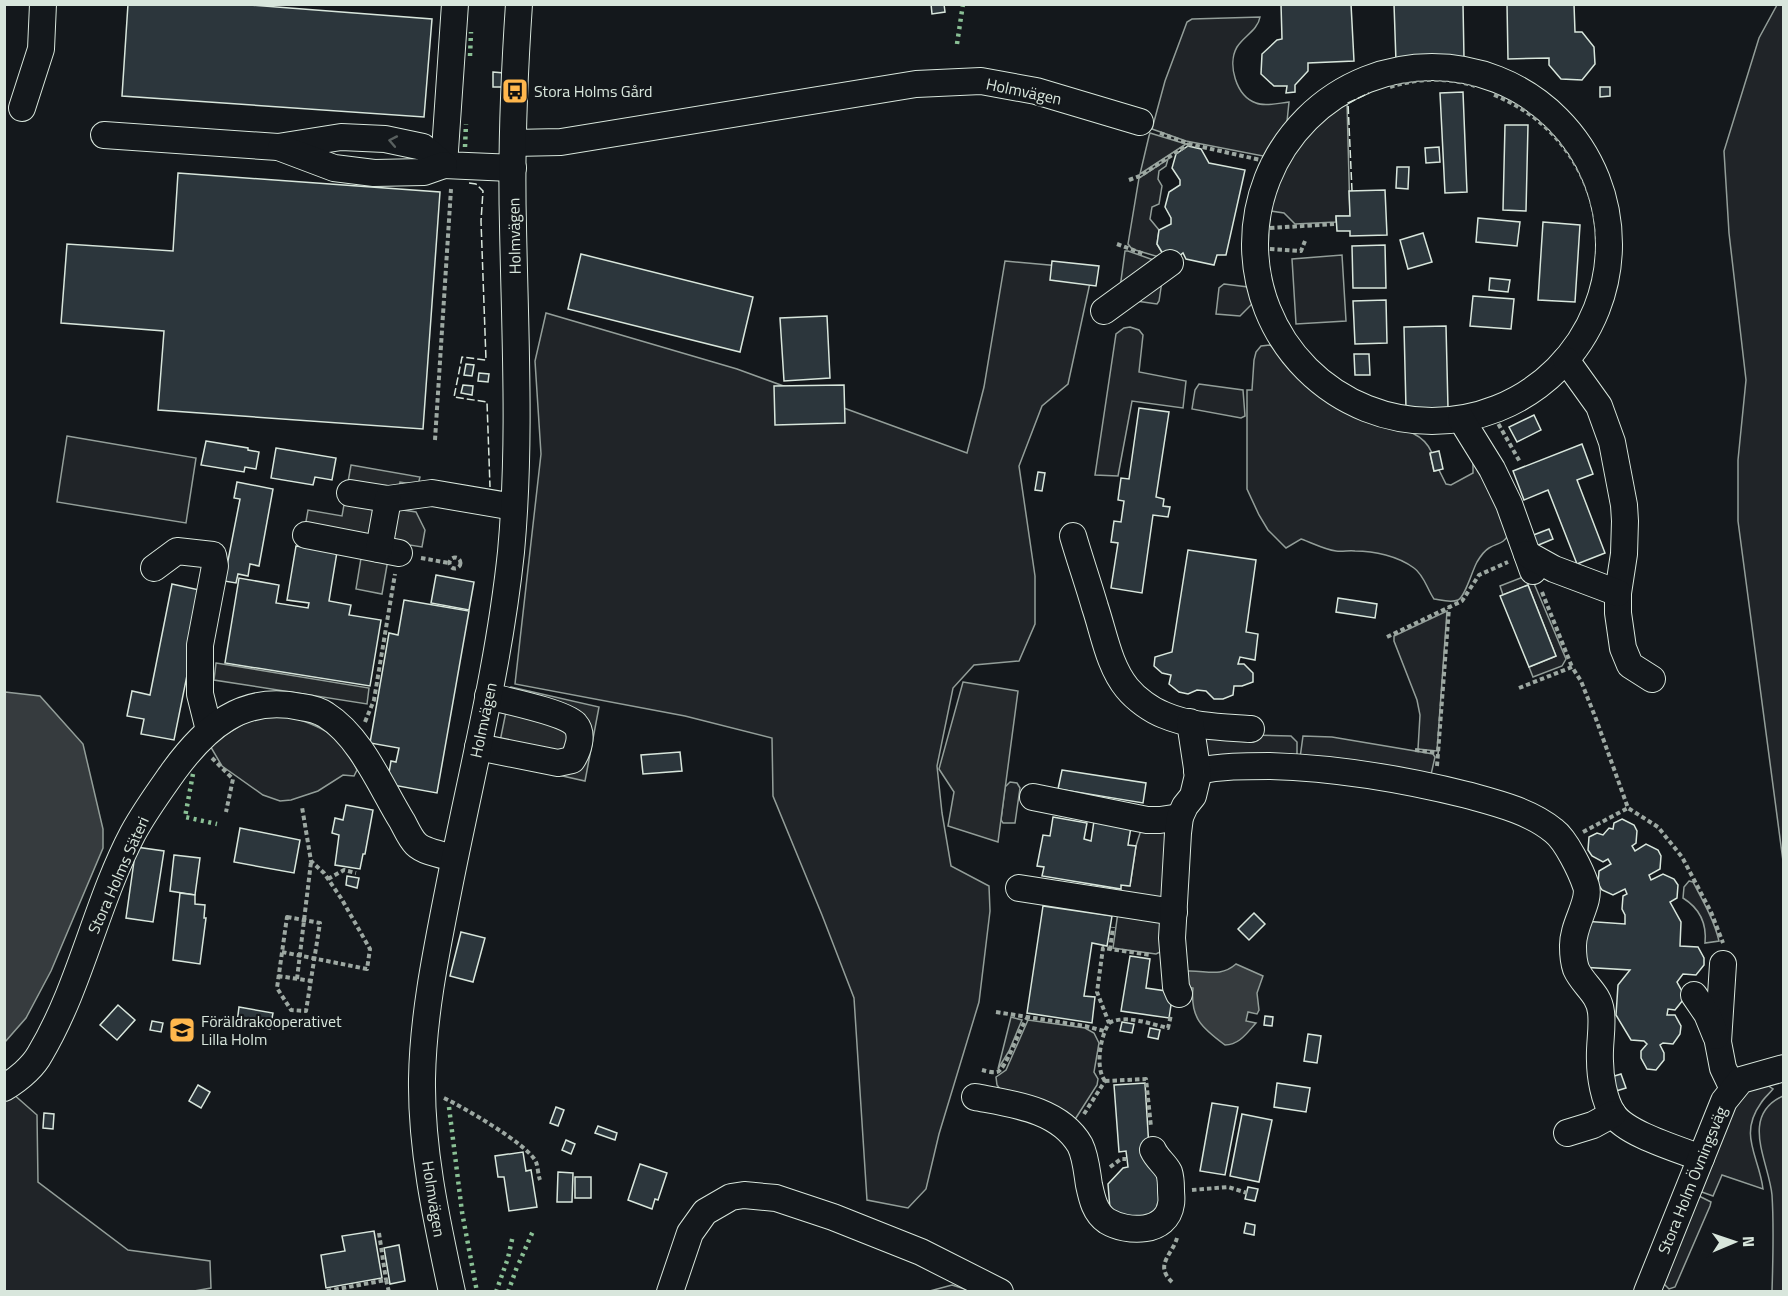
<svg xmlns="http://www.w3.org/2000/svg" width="1788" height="1296" font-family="'Titillium Web',sans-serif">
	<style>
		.green { fill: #202428; stroke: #939e99; stroke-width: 1.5 }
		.parking { fill: #24282b; stroke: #939e99; stroke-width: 1.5 }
		.water { fill: #363b3e; stroke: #939e99; stroke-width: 1.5 }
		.building { fill: #2c363c; stroke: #d8e6dc; stroke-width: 1.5 }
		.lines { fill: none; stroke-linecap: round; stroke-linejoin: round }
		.minor-casing { stroke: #d8e6dc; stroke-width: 28 }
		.path { stroke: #9da8a2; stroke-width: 4; stroke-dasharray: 4.5 3; stroke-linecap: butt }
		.minor { stroke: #14181c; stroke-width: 26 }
		.hedge { stroke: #8ac095; stroke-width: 4.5; stroke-dasharray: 3 4.5; stroke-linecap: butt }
		.fence { stroke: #d8e6dc; stroke-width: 1.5; stroke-dasharray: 8 3; stroke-linecap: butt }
		.oneway { stroke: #59605f }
		.labels { text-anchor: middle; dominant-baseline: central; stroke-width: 4.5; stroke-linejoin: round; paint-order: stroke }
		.poi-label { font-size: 16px; fill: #d8e6dc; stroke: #14181c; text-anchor: start }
		.street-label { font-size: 16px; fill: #d8e6dc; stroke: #14181c }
	</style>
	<rect width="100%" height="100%" fill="#14181c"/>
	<g class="green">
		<path d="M1777 5H1784L1783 861 1738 521V460L1746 380 1729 233 1724 151 1759 38Z"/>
		<path d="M1260 17C1258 30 1244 36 1237 47 1227 64 1236 96 1256 103 1265 107 1279 103 1289 102L1286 131 1268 157 1186 141 1152 129 1165 81 1187 22 1192 19Z"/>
		<path d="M1347 103 1350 216H1336V222L1295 224 1284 213 1271 211C1276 166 1310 126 1347 103Z"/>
		<path d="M1150 133 1186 144 1140 174 1149 136Z"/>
		<path d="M1168 159 1166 166 1159 171 1158 179 1162 186 1159 204 1152 207 1150 219 1159 230 1157 244 1163 254 1159 257 1132 249 1128 244 1139 178Z"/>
		<path d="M1125 251H1128L1162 263 1120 288Z"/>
		<path d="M1342 255 1346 321 1296 324 1292 259Z"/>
		<path d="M1005 261 1093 269 1068 384 1042 406 1019 466 1035 576V624L1019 661 974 665 953 688 937 766 942 813 951 866 989 886 990 911 979 1002 939 1134 926 1189 908 1208 867 1200 854 998 822 915 773 796 772 738 685 716 515 684 541 454 535 361 546 313 737 369 967 453 984 387Z"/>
		<path d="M1162 281 1159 301 1157 304 1129 300Z"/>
		<path d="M1224 284 1248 287 1253 298 1252 304 1240 316 1216 314 1219 288Z"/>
		<path d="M1130 327 1139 330 1143 335 1139 372 1186 381 1183 408 1132 401 1118 476 1095 475 1116 334 1124 328Z"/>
		<path d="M1270 345C1281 353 1289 367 1298 376 1315 394 1337 409 1359 418 1384 429 1420 424 1432 453L1430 454 1434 471 1439 470 1446 484 1451 485 1473 473V457L1476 456 1508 535C1504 544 1497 543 1489 548 1484 551 1480 557 1477 562 1472 571 1465 597 1458 600 1451 603 1441 600 1434 599 1427 589 1424 575 1414 568 1398 556 1374 551 1355 551 1349 550 1343 552 1336 551 1323 549 1313 543 1301 539L1286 548 1268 530 1259 515 1247 489V390H1252L1254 360 1256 352 1261 346Z"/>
		<path d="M1199 384 1243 390 1245 416 1241 418 1192 409 1195 390Z"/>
		<path d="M67 436 196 458 186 523 57 502Z"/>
		<path d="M1523 577 1533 581 1566 659 1562 666 1533 677 1529 667 1556 656 1528 585 1503 595 1500 586Z"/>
		<path d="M1447 611 1437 751 1418 749 1420 715 1417 700 1394 641V636Z"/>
		<path d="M285 715C321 726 340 733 357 770L354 776 343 775 318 791 291 800 280 801 263 795 222 766 209 744 256 717Z"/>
		<path d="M1202 734 1291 736 1297 742V760L1203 759Z"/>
		<path d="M1303 736 1332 737 1433 754 1435 757 1430 779 1300 758Z"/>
		<path d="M1010 782 1017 783 1020 788 1015 823H1003L1001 820 1005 787Z"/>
		<path d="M1168 824 1164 900 1090 893 1091 884 1120 889 1121 885 1130 886 1136 846 1141 830Z"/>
		<path d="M1689 881 1693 882C1703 901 1714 920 1719 941L1705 943C1707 923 1699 908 1683 898L1684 887Z"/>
		<path d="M1118 912 1162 923V951L1156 954 1113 948Z"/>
		<path d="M1011 1017 1022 1020 1009 1051 998 1069Z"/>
		<path d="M1028 1020 1085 1028 1094 1033 1099 1043 1094 1072 1098 1079 1097 1085 1074 1121 1000 1089 997 1085 996 1077 1006 1070Z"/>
		<path d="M1767 1085 1773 1089C1769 1094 1764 1098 1761 1103 1738 1135 1759 1156 1763 1189L1722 1175 1713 1196 1699 1191C1709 1167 1729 1102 1749 1090 1754 1087 1762 1086 1767 1085Z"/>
		<path d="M12 1093 37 1115 38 1182 128 1250 210 1261 211 1288 194 1291H5L4 1097Z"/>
		<path d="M1783 1096V1291H1772C1773 1260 1774 1226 1772 1195 1769 1162 1739 1116 1783 1096Z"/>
		<path d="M1697 1195 1711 1202 1710 1206 1675 1287 1669 1289 1664 1284Z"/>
		<path d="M952 1285 971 1291 926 1292Z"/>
	</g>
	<g class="parking">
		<path d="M351 465 420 477 418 485 400 482 397 509 416 512 425 530 422 547 391 542 382 594 356 589 363 546 305 527 308 510 342 516Z"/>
		<path d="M216 663 369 688 367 704 214 680Z"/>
		<path d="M963 682 1018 691 998 842 948 826 954 792 939 769Z"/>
		<path d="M511 687 599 707 585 781 496 761Z"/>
	</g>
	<g class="water">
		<path d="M5 692 40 696 83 744 103 829V848L51 971 26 1018 5 1042Z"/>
		<path d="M1236 964 1263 976 1257 993 1259 1010 1257 1014 1248 1012 1246 1021 1256 1023C1247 1033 1239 1045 1225 1045 1202 1028 1190 1018 1193 988L1187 987V971C1206 970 1220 978 1236 964Z"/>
	</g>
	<g class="building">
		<path d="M128 4H238L432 19 424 117 122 96Z"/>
		<path d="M931 4H944L945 12 932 14Z"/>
		<path d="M1281 4H1351L1354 61 1308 63V71L1295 85V92L1286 93 1287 86H1274L1261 74 1262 54 1277 40 1282 39Z"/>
		<path d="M1394 4H1463L1464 58 1396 62Z"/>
		<path d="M1507 4H1574L1575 32H1582L1594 47 1595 64 1582 80 1561 79 1549 65V58L1508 59Z"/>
		<path d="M493 72 504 73 503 87H493Z"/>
		<path d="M1600 87H1610V96L1600 97Z"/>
		<path d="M1463 92 1467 192 1445 193 1440 93Z"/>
		<path d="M1505 125H1528L1526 211 1503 210Z"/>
		<path d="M1188 146 1201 149 1209 163 1245 170 1226 255H1217L1214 265 1186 259 1183 253 1178 257 1163 254 1157 244 1159 230 1171 224V218L1165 207 1169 192 1180 185V180L1172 168 1176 154Z"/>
		<path d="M1439 147 1440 162 1426 163 1425 148Z"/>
		<path d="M1397 167H1409L1408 189 1396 188Z"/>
		<path d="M178 173 440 192 423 429 158 410 164 331 61 323 67 244 173 251Z"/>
		<path d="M1385 190 1387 235 1350 236V231H1337L1336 216H1350L1349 191Z"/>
		<path d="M1478 218 1520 222 1517 246 1476 242Z"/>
		<path d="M1543 222 1580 225 1575 302 1538 300Z"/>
		<path d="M1423 233 1432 262 1408 269 1400 240Z"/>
		<path d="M1385 245 1386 288H1353L1352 246Z"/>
		<path d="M581 254 753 297 740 352 568 309Z"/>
		<path d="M1052 261 1099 266 1096 286 1050 280Z"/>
		<path d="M1490 278 1510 280 1508 292 1489 290Z"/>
		<path d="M1473 296 1514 299 1511 329 1470 326Z"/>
		<path d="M1386 300 1387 343 1355 344 1353 301Z"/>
		<path d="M827 316 830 378 784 381 780 318Z"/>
		<path d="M1446 326 1448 408 1406 409 1404 327Z"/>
		<path d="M1354 354H1369L1370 375H1355Z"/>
		<path d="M466 364 474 365 472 376 464 375Z"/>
		<path d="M479 373 489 374 488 382 478 381Z"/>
		<path d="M463 385 473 386 472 395 461 393Z"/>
		<path d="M844 385 845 423 775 425 774 386Z"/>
		<path d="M1139 408 1169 412 1156 497 1164 499 1163 506 1170 507 1168 517 1153 515 1142 593 1111 588 1118 543 1111 542 1114 521 1121 522 1124 501 1118 500 1121 478 1129 479Z"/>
		<path d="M1534 415 1541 430 1517 442 1509 427Z"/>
		<path d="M206 441 248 448V450L259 452 256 469 245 467 244 472 201 465Z"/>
		<path d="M1582 444 1593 474 1577 480 1605 553 1577 564 1548 490 1524 500 1513 471Z"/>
		<path d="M276 448 336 458 332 480 315 477 313 485 271 478Z"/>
		<path d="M1439 451 1443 469 1434 471 1430 453Z"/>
		<path d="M1038 472 1045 473 1042 491 1035 490Z"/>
		<path d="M237 482 273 489 259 566 250 564 248 576 238 574 236 583 224 581 240 499 234 498Z"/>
		<path d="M1549 529 1553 539 1536 546 1531 536Z"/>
		<path d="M296 546 337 552 329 601 351 605 349 615 381 620 370 686 225 663 239 578 279 585 276 603 308 608 309 603 287 600Z"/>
		<path d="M1188 550 1256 560 1246 632 1258 634 1255 660 1240 657 1238 664H1244L1253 673V682L1242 686H1234L1233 695 1223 699H1214L1206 691 1197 690 1188 694 1179 692 1169 684 1171 675 1162 673 1154 666 1155 657 1172 652Z"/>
		<path d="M436 575 474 582 469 610 431 603Z"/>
		<path d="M172 584 204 591 174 740 141 734 144 719 127 716 132 691 150 695Z"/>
		<path d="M1528 585 1556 656 1529 667 1500 596Z"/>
		<path d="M1338 598 1377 604 1375 618 1336 612Z"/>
		<path d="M404 600 469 611 437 793 387 784 391 761 396 762 399 748 370 743 389 633 398 635Z"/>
		<path d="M680 752 682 771 643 774 641 755Z"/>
		<path d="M1062 770 1146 783 1143 803 1058 789Z"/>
		<path d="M346 805 373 810 365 854H363L360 869 335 865 339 835 332 833 335 818 343 820Z"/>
		<path d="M1053 817 1087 823 1084 839 1091 841 1094 821 1131 827 1128 845 1136 846 1130 886 1121 885V889L1042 876 1044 867 1037 866 1043 835 1050 836Z"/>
		<path d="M1622 819 1634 825 1637 831 1636 843 1632 846 1635 851 1646 844 1658 850 1661 856 1660 869 1649 875 1651 880 1663 874 1674 879 1678 885 1677 898 1670 902 1681 922 1680 946 1698 947 1704 958V965L1696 975 1683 974 1677 982 1683 993V1000L1675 1010 1668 1009 1667 1015H1675L1681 1026 1680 1034 1673 1044 1663 1043 1660 1045 1664 1053V1060L1656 1070 1647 1069 1641 1058V1051L1647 1044 1644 1041 1631 1040 1616 1015 1618 985 1630 970 1580 967 1583 921 1625 924V915L1622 909 1623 896 1627 894 1625 889 1613 895 1602 890 1598 884 1599 871 1611 864 1608 859 1603 862 1592 856 1588 850 1589 837 1597 833 1603 835 1609 828 1613 829 1614 823Z"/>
		<path d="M240 828 300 840 294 873 234 862Z"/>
		<path d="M136 847 164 851 153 922 126 918Z"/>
		<path d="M174 855 200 858 195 895 170 891Z"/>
		<path d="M347 876 359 878 357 888 346 885Z"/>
		<path d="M180 893 195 895V904L205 905 204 918H206L200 964 173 960Z"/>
		<path d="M1043 906 1112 916 1107 946 1092 943 1084 996 1095 997 1092 1023 1027 1013Z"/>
		<path d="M1254 913 1265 924 1249 940 1238 929Z"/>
		<path d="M461 932 485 938 473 982 450 976Z"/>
		<path d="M1130 956 1150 959 1146 988 1173 992 1169 1018 1121 1011Z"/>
		<path d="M118 1005 135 1020 117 1040 100 1025Z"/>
		<path d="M239 1007 273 1013 270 1029 237 1023Z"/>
		<path d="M1265 1016 1273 1017 1272 1026 1264 1025Z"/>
		<path d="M152 1021 163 1023 161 1032 150 1030Z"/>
		<path d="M1122 1022 1134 1024 1132 1033 1120 1031Z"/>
		<path d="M1150 1028 1160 1030 1158 1039 1148 1037Z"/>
		<path d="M1308 1034 1321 1036 1317 1063 1304 1061Z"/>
		<path d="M1621 1074 1626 1088 1616 1091 1611 1077Z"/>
		<path d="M1145 1083 1149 1148 1169 1205 1128 1224 1110 1209 1108 1184 1123 1168 1128 1167 1126 1151 1119 1152 1114 1085Z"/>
		<path d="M1277 1083 1310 1088 1306 1112 1274 1107Z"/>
		<path d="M198 1085 210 1092 201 1108 189 1101Z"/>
		<path d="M1212 1103 1238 1107 1225 1175 1200 1171Z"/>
		<path d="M556 1107 564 1110 558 1126 550 1123Z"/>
		<path d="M44 1113 54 1114 53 1129 43 1128Z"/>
		<path d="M1242 1114 1272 1120 1259 1182 1230 1176Z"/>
		<path d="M598 1126 617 1133 615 1140 595 1133Z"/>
		<path d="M566 1140 575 1144 571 1154 562 1150Z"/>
		<path d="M523 1152 526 1171 531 1170 537 1207 509 1211 504 1177H498L495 1156Z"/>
		<path d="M640 1164 667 1173 658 1200 655 1199 652 1209 628 1200Z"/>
		<path d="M558 1172 573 1173 572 1202H557Z"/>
		<rect x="575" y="1177" width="16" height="21"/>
		<path d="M1248 1187 1258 1189 1255 1201 1245 1199Z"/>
		<path d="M1246 1223 1255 1225 1254 1235 1244 1233Z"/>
		<path d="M374 1231 382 1278 326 1288 321 1255 345 1251 342 1236Z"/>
		<path d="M399 1245 405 1281 390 1284 384 1248Z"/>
	</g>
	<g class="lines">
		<defs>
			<g id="minor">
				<path d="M455 4 444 165 513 168"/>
				<circle cx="1432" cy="244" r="177"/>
				<path d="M22 108 41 49 43 4"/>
				<path d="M104 135 278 147 341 137 385 139 423 147 444 165"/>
				<path d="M513 143 561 142 916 84 981 81 1036 91 1140 122"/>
				<path d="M281 148 334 168 374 173 424 172 444 165"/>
				<path d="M1104 311 1170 263"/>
				<path d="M1566 360 1599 406 1612 442 1624 505 1625 521 1624 554 1618 593V613L1623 648 1630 665 1652 679"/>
				<path d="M1461 419 1492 469 1509 504 1533 571"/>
				<path d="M350 493 388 499 432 493 514 507"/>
				<path d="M306 535 399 553"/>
				<path d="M1073 536C1080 560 1088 583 1095 607 1104 634 1109 666 1127 688 1136 699 1151 710 1164 715 1192 727 1222 727 1251 729"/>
				<path d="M379 549 388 499"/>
				<path d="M1527 554 1554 569 1618 593"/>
				<path d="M154 568 177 551 213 555 215 566 200 645V694L209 730"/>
				<path d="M478 747 558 763 572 760C578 751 584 734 575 724 563 712 507 701 488 696"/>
				<path d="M1197 771C1222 766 1244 766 1269 766 1336 768 1403 779 1467 795 1496 803 1530 811 1554 831 1566 840 1581 871 1586 886 1591 902 1572 925 1573 947 1573 953 1574 963 1576 969 1583 985 1599 993 1601 1012 1603 1028 1599 1045 1600 1061 1600 1076 1604 1101 1613 1114 1626 1134 1678 1149 1701 1158"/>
				<path d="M1033 797 1147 820H1160L1180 817"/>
				<path d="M1019 888 1174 912"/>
				<path d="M1723 964 1718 1042 1723 1068 1733 1089"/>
				<path d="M1179 994 1176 987 1172 938 1178 833 1180 817 1185 806 1193 796 1198 775 1190 722"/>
				<path d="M1694 995 1707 1014 1716 1036"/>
				<path d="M4 1088C17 1080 33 1067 40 1054 81 985 96 903 133 833 145 811 159 792 173 772 205 728 242 694 301 707 309 708 320 711 326 715 361 737 381 787 402 821 406 828 410 838 416 844 424 852 443 855 454 858"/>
				<path d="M975 1097C1012 1104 1059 1109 1080 1145 1086 1157 1087 1173 1089 1185 1092 1199 1095 1213 1107 1221 1127 1233 1167 1234 1171 1204 1172 1200 1171 1195 1171 1190 1171 1185 1171 1178 1169 1172 1165 1164 1157 1159 1153 1150"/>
				<path d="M1567 1133 1593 1125 1613 1114"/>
				<path d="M452 1292C437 1222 421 1151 422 1079 423 1016 436 953 448 892 470 779 499 667 511 552 521 443 515 335 513 226 511 152 514 78 519 4"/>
				<path d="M670 1292 690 1233 705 1212 731 1197 744 1195 776 1198 833 1217 921 1252 1000 1292"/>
				<path d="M1647 1292 1724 1101 1741 1080 1784 1068"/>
			</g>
		</defs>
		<use href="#minor" class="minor-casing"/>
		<g class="path">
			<path d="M1390 87C1418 78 1447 77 1475 86"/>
			<path d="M1494 95C1592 134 1627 250 1571 338"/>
			<path d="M1160 133 1189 144 1274 163"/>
			<path d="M1129 180 1140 176 1189 144"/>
			<path d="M1255 229 1334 224"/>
			<path d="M1117 244 1144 254"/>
			<path d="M1255 248 1301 251 1305 241"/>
			<path d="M1478 405 1512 392 1546 367"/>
			<path d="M1491 411 1520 462"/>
			<path d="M435 440 451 189"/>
			<circle cx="455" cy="563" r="5.5"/>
			<path d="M421 558 449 563"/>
			<path d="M1542 592 1572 667"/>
			<path d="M1387 637 1462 601 1479 575 1508 562"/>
			<path d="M1519 688 1572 667 1581 681 1596 719 1628 808 1658 827 1682 857 1711 912 1723 943"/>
			<path d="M365 722 374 700 395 574"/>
			<path d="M1415 750 1439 753"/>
			<path d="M212 758 233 779 226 812"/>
			<path d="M1437 766 1449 608"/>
			<path d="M1583 832 1628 808"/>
			<path d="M328 879 344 870 356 873"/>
			<path d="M287 917 320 923 306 1011 291 1010 277 988Z"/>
			<path d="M1110 950 1113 927"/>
			<path d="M282 952 367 969 370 949 341 898 324 873 311 861 302 807"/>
			<path d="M278 976 312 981"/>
			<path d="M297 979 311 862"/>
			<path d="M996 1012 1085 1026 1104 1031"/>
			<path d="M1109 1023C1126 1014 1150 1024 1168 1028L1171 1015"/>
			<path d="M982 1070C986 1071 993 1073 997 1072 1006 1070 1019 1028 1028 1017"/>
			<path d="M1105 1081C1095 1068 1100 1037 1109 1023L1097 992 1103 948 1151 955"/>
			<path d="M1105 1081 1146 1079 1151 1127"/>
			<path d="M444 1098C463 1107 529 1145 536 1162 538 1167 538 1175 540 1180"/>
			<path d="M1084 1114 1105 1081"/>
			<path d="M1110 1167 1121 1159H1126"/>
			<path d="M1192 1190 1228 1187 1247 1193"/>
			<path d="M379 1233 386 1280"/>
			<path d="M1172 1282C1154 1265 1172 1255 1177 1238"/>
			<path d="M327 1291 386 1280 389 1292"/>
		</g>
		<use href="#minor" class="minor"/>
		<g class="hedge">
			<path d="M957 44 963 4"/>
			<path d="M470 56 471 32"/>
			<path d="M465 147 466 124"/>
			<path d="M193 774 185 817 217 824"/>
			<path d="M449 1107 462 1212 477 1292"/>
			<path d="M519 1263 533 1231"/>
			<path d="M496 1292 508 1258 513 1235"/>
			<path d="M508 1292 517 1267"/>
		</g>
		<g class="fence">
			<path d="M469 183 476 184 483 191 481 221 486 360 462 357 454 397 487 402 490 487"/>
			<path d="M1352 191 1348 103 1369 93"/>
		</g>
	</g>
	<defs><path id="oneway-chevron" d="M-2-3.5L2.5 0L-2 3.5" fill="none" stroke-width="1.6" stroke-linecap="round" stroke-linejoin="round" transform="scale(1.5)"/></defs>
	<use class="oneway" href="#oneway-chevron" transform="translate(393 141) rotate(-169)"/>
	<defs>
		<symbol id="bus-square" viewBox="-11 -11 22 22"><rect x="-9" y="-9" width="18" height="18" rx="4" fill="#ffb74d" stroke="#14181c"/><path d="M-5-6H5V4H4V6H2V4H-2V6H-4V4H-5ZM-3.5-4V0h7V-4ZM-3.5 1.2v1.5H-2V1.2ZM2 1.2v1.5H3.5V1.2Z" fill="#111"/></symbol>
		<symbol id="school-square" viewBox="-11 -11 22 22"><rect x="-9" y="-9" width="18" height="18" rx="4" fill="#ffb74d" stroke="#14181c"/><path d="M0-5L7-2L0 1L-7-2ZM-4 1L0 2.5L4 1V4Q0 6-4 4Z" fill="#111"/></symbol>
	</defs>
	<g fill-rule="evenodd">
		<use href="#bus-square" x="500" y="76" width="30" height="30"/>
		<use href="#school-square" x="167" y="1015" width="30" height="30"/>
	</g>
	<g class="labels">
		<g class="poi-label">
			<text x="534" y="91">Stora Holms Gård</text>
			<text x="201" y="1021">Föräldrakooperativet<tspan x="201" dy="18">Lilla Holm</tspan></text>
		</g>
		<g class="street-label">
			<text transform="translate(1024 91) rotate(12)">Holmvägen</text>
			<text transform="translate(514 236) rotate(-91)">Holmvägen</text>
			<text transform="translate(483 720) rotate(-78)">Holmvägen</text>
			<text transform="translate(118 875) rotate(-66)">Stora Holms Säteri</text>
			<text transform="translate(1692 1180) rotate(-68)">Stora Holm Övningsväg</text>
			<text transform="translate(434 1199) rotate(81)">Holmvägen</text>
		</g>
	</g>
	<rect width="1788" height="1296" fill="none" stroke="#d8e6dc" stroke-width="12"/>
	<g transform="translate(1734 1242) rotate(88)" stroke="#14181c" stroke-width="4.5" paint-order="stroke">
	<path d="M0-4.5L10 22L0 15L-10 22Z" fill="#d8e6dc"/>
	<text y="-9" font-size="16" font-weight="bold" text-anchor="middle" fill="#d8e6dc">N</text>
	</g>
</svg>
